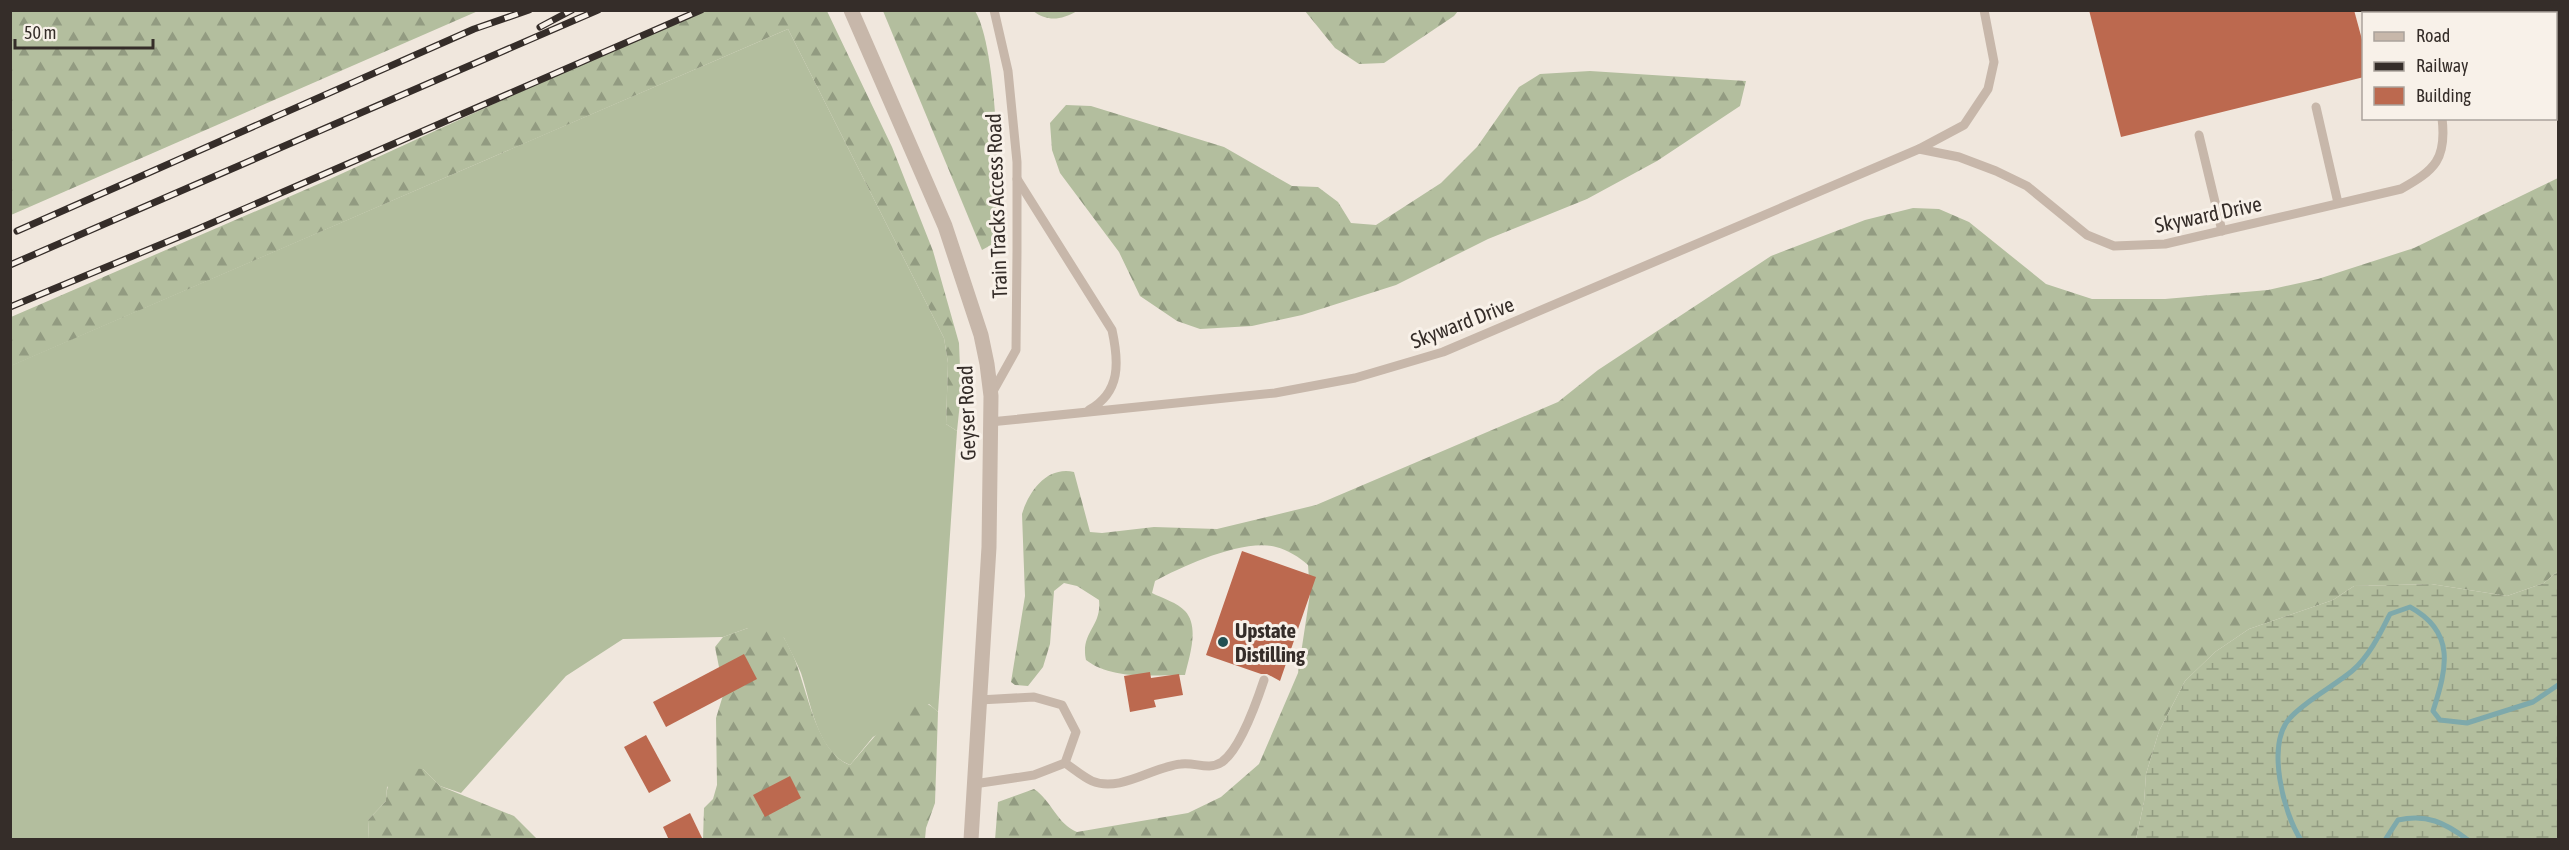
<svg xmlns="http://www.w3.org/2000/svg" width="2569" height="850" font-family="'Asap Condensed',sans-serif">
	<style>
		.grass { fill: #b3be9e }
		.forest { fill: url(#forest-firs) }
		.wetland { fill: url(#wetland-marsh) }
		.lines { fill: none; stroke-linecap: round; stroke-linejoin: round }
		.stream { stroke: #7ea9ab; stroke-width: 5 }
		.building { fill: #bc694f }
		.service { stroke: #c7b7aa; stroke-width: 9 }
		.tertiary { stroke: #c7b7aa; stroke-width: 15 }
		.rail-casing { stroke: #352d29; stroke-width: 7 }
		.rail { stroke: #f8f1e9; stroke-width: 4.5; stroke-dasharray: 14; stroke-linecap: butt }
		.poi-dot { fill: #225053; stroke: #f8f1e9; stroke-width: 2 }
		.labels { text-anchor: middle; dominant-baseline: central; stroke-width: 6; stroke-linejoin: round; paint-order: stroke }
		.street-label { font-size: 21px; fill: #352d29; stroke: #f8f1e9 }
		.poi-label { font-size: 21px; font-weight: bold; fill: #352d29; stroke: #f8f1e9; text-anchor: start }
	</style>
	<defs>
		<pattern id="forest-firs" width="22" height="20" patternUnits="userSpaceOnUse" patternTransform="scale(1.5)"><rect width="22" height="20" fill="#b3be9e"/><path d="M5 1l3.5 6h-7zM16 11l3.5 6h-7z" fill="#929b81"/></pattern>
		<pattern id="wetland-marsh" width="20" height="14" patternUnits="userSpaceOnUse" patternTransform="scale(1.5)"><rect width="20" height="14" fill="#b3be9e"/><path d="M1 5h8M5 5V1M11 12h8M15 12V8" fill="none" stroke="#929b81"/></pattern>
	</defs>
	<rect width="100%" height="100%" fill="#f0e7dd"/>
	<path class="grass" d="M788 29 944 338 948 363 946 424 957 431 938 712 929 704 873 737 850 765C817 752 811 703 801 673 796 661 790 650 784 638L748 628 723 637 623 639 566 676 461 793 440 786 423 769 387 787 386 801 368 820 369 839H11L10 366Z"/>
	<g class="forest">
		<path d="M11 10H478V11L11 215Z"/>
		<path d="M699 10 827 11 892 147 933 251 959 343 961 393 957 431 946 424 948 363 944 338 788 29 11 366V317L330 179Z"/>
		<path d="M975 11C997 45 1003 204 991 245L982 250 883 11Z"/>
		<path d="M1033 11H1077C1061 20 1048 22 1033 11Z"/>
		<path d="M1305 11H1458L1454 16 1384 63 1359 64 1335 48Z"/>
		<path d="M1590 71 1746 81 1740 106 1657 161 1587 199 1488 239 1396 285 1302 315 1252 326 1200 329 1177 321 1140 296 1119 252 1060 173 1052 150 1050 123 1066 105 1091 106 1224 147 1292 186 1318 187 1338 202 1351 223 1376 225 1441 183 1477 147 1519 87 1540 74Z"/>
		<path d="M2558 178V571L2544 583 2507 596 2431 584 2354 586 2333 600 2249 629 2215 652 2185 681 2159 731 2146 774 2144 802 2136 839 995 840 998 802 1034 789C1052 801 1057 824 1077 832L1188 813 1221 797 1259 764 1298 673 1310 594 1308 565C1299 557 1288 550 1276 547 1244 538 1183 566 1155 581L1152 593C1162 598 1178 603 1185 611 1200 627 1189 657 1185 675 1153 675 1112 680 1086 660 1080 632 1102 627 1099 600L1077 586 1064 583 1054 591 1050 644 1043 667 1028 686 1015 685 1011 682 1025 596 1022 514C1029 491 1047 466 1074 472L1090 532 1102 533 1154 527 1217 529 1316 505 1558 402 1598 370 1771 256 1865 220 1913 208 1939 209 1969 222 2046 284 2092 299H2165L2268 290 2318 279 2414 248Z"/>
		<path d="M748 628C760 628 773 629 783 637 787 641 789 648 792 653 807 685 815 752 850 765 863 752 900 701 918 701 925 701 933 707 938 712L935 803 926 828 925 839 703 840 704 808 713 799 717 785 716 718 724 692 715 647 723 637Z"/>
		<path d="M402 768 423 769 440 786 514 816 537 839H369L368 820 386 801C387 785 389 777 402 768Z"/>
	</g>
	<path class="wetland" d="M2558 571V839H2136L2144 802 2146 774 2159 731 2185 681 2215 652 2249 629 2333 600 2354 586 2431 584 2507 596 2544 583Z"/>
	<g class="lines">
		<g class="stream">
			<path d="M2301 840C2283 813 2266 744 2290 718 2305 701 2334 686 2352 671 2369 657 2381 632 2390 614L2410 607C2456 632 2447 668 2433 711L2440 720 2467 723 2533 702 2558 685"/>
			<path d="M2385 840 2398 820C2427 814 2444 822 2468 840"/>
		</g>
	</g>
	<g class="building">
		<path d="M2089 10H2354L2364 47V77L2121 137Z"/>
		<path d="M1242 551 1316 577 1280 681 1267 674H1261L1206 655Z"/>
		<path d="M744 654 757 679 666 727 653 702Z"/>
		<path d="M1150 672 1151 678 1179 674 1183 695 1154 700 1156 707 1130 712 1124 676Z"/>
		<path d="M646 735 671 781 649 793 624 747Z"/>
		<path d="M790 776 801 798 765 817 753 795Z"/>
		<path d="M690 813 703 840H669L663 827Z"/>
	</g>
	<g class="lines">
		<g class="service">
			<path d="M2416 10 2417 14"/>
			<path d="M2316 107 2338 203"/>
			<path d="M2199 135 2222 231"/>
			<path d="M1919 149 1959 157 1996 171 2027 186 2087 235 2114 246 2165 244 2401 189C2435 170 2447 159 2442 118"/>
			<path d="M1017 179 1112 330C1119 362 1121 392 1089 410"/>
			<path d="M992 393 1016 350 1017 251V162L1008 71 994 10"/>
			<path d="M990 422 1275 393 1355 378 1443 352 1919 149 1964 125 1988 89 1994 62 1984 10"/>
			<path d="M1065 763C1074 769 1083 777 1092 781 1120 793 1154 766 1181 764 1196 762 1208 771 1222 762 1240 749 1257 701 1264 680"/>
			<path d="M974 784 1034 775 1065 763 1076 732 1062 705 1034 697 979 700"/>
		</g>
		<path class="tertiary" d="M851 10 945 226 981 335 987 364 991 396 989 547 971 840"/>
		<defs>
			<g id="rail">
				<path d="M540 27 572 10"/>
				<path d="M17 231 474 29 529 10"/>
				<path d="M10 265 598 10"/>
				<path d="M10 307 198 229 701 10"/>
			</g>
		</defs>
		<use href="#rail" class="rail-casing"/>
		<use href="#rail" class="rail"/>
	</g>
	<circle class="poi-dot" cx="1223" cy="642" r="6"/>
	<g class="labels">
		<g class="street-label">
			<text transform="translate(996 206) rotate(-92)">Train Tracks Access Road</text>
			<text transform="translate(2208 214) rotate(-12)">Skyward Drive</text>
			<text transform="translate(1462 322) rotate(-21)">Skyward Drive</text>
			<text transform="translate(966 413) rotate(-92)">Geyser Road</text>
		</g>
		<g class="poi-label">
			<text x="1235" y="630">Upstate<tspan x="1235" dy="24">Distilling</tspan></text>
		</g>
	</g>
	<rect width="2569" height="850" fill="none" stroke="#352d29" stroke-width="24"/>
	<rect x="2362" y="12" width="195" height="108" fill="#f8f1e9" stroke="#aaa39c" stroke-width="1.5"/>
	<rect x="2374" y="32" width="30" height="9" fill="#c7b7aa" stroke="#aaa39c" stroke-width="1.5"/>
	<text x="2416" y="42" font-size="18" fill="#352d29">Road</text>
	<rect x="2374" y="62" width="30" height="9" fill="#352d29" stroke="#aaa39c" stroke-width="1.5"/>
	<text x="2416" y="72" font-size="18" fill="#352d29">Railway</text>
	<rect x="2374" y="87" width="30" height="18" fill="#bc694f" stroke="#aaa39c" stroke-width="1.5"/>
	<text x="2416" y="102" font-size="18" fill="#352d29">Building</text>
	<path d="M15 39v9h138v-9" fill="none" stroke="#352d29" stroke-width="3"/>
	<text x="24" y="39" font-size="18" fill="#352d29" stroke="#f8f1e9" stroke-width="4.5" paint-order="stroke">50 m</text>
</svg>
